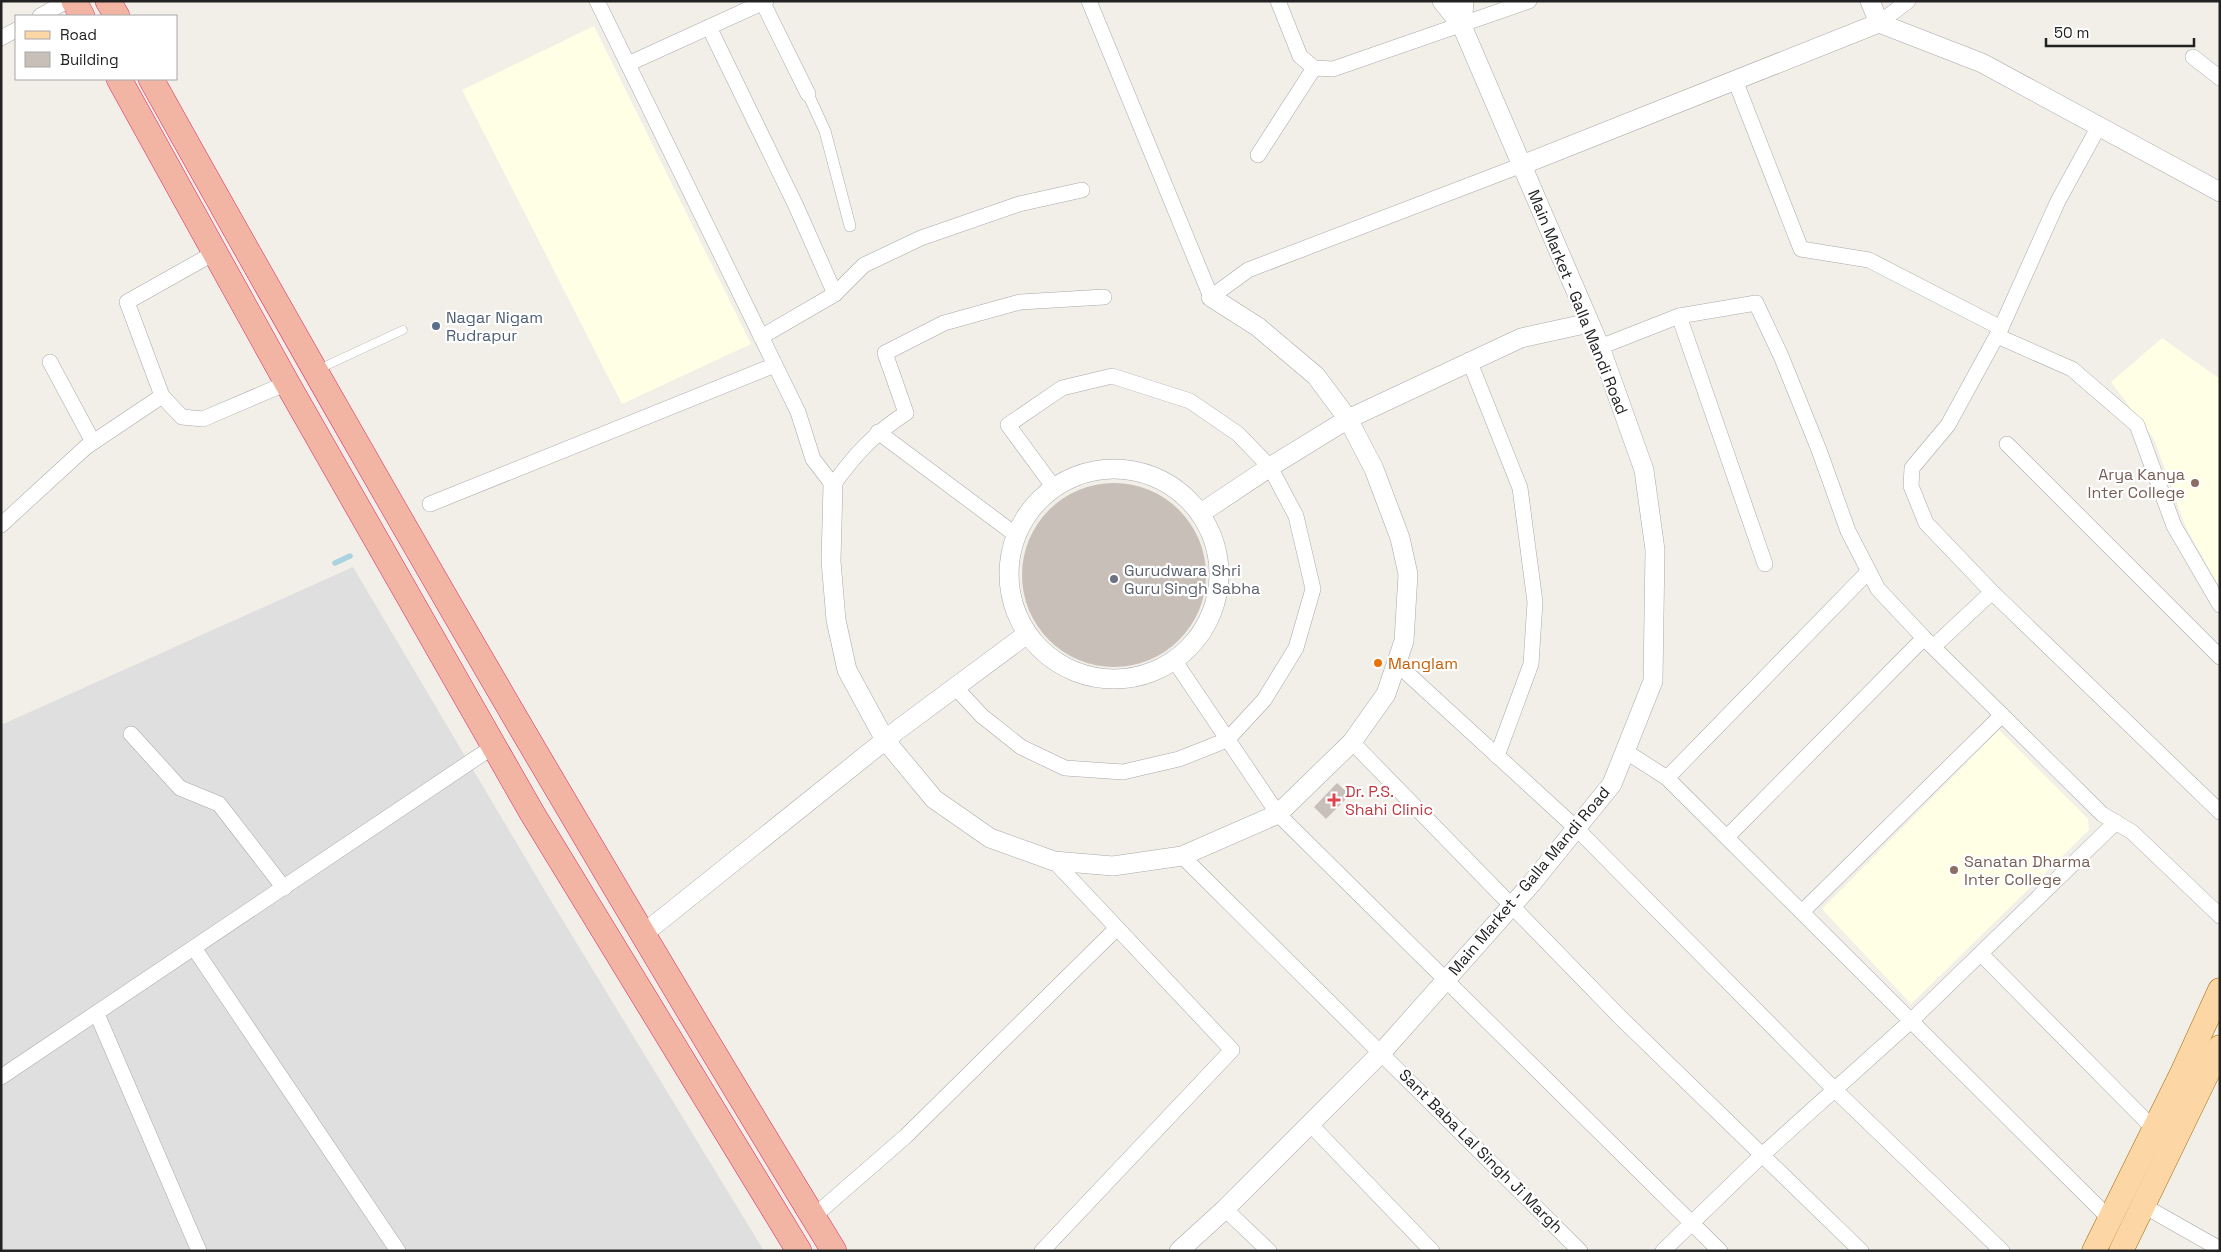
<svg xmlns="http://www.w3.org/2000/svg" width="2221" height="1252" font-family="'Space Grotesk',sans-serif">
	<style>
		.residential { fill: #e0dfdf }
		.education { fill: #ffffe5 }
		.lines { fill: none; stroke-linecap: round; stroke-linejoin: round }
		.stream { stroke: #aad3df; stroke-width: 5.5 }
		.building { fill: #c7bfb8 }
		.service-casing { stroke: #a9a9a9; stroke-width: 9 }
		.pedestrian-casing { stroke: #a9a9a9; stroke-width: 12 }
		.minor-casing { stroke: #a9a9a9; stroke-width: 16 }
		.tertiary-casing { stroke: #a9a9a9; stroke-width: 20 }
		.primary-casing { stroke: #a06b00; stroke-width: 25 }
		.trunk-casing { stroke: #dc2a67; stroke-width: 26 }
		.service { stroke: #fff; stroke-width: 8 }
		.pedestrian { stroke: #fff; stroke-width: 11 }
		.minor { stroke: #fff; stroke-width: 15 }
		.tertiary { stroke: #fff; stroke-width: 19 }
		.primary { stroke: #fcd6a4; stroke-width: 24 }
		.trunk { stroke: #f2b4a3; stroke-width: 25 }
		.service-dot { fill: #5c6f8a; stroke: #fff; stroke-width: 2 }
		.education-dot { fill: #8d6e63; stroke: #fff; stroke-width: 2 }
		.worship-dot { fill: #6b7280; stroke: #fff; stroke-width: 2 }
		.food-dot { fill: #e8710a; stroke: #fff; stroke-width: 2 }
		.health-dot { fill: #e0444e; stroke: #fff; stroke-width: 2 }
		.labels { text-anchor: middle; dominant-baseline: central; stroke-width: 4.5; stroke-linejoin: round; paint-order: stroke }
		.street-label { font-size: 16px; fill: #222; stroke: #fff }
		.service-label { font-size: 16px; fill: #4e5e75; stroke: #fff; text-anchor: start }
		.education-label { font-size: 16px; fill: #785e54; stroke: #fff; text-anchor: end }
		.worship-label { font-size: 16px; fill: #5b616d; stroke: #fff; text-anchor: start }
		.food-label { font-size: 16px; fill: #c56008; stroke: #fff; text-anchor: start }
		.health-label { font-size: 16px; fill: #be3a42; stroke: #fff; text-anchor: start }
	</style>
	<rect width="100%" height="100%" fill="#f2efe9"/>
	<path class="residential" d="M353 567 548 896 764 1251H1V725Z"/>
	<g class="education">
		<path d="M594 26 751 344 622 404 462 90Z"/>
		<path d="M2162 338 2220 379V588L2186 528 2154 439 2111 382Z"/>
		<path d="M1999 730 2088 819 2089 830 1911 1004 1822 909Z"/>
	</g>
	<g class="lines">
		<path class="stream" d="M335 563 350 556"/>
	</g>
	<g class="building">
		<circle cx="1114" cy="575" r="92"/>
		<path d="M1337 783 1350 795 1326 819 1314 807Z"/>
	</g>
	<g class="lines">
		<defs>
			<path id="service" d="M319 369 403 330"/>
			<path id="pedestrian" d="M808 94 825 131 850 226"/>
			<g id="minor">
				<path d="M597 1 798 412 813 459 833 485C855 454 875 433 906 413L885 353 944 323 1020 302 1104 297"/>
				<path d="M762 1 808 94"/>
				<path d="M1089 1 1211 297 1248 270 1522 165"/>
				<path d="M1278 1 1300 56 1314 68 1333 69 1529 1"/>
				<path d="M40 16 67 1"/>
				<path d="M1879 23 1908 1"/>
				<path d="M709 27 796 206 835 294"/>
				<path d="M1 38 16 30"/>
				<path d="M2193 57 2220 78"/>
				<path d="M628 64 766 1"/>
				<path d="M1735 80 1801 249 1869 260 2001 328"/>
				<path d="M2099 126 2058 201 2001 328 1948 425 1912 468 1911 486 1926 523 1992 592 2220 812"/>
				<path d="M1258 155 1314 68"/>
				<path d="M216 252 127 302 162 396 182 417 203 419 287 383"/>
				<path d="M1679 316 1765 564"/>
				<path d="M1997 336 2072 369 2137 425 2174 526 2220 605"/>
				<path d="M761 337 835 294 864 265 921 238 1019 204 1082 190"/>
				<path d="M1600 347 1679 316 1756 303 1781 356 1819 450 1848 531 1878 589 1924 638 2102 814 2132 832 2220 916"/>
				<path d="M1469 360 1520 488 1535 602 1531 664 1497 756"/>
				<path d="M50 362 93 442"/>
				<path d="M878 432 1016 535"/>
				<path d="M2007 444 2220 657"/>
				<path d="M430 504 775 365"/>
				<path d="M1 525 86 447 162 396"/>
				<path d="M1933 647 1992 592"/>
				<path d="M1174 660 1278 814 1720 1251"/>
				<path d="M1396 663 1576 828 1834 1089 2002 1251"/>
				<path d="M955 687 982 716 1021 747 1065 768 1123 772 1179 759 1227 740 1264 700 1296 648 1313 589 1296 516 1270 467 1238 434 1190 401 1112 376 1062 388 1008 425 1055 489"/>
				<path d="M131 734 180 788 219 804 284 888"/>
				<path d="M1352 742 1621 1018 1861 1251"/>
				<path d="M1625 751 1667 778 2110 1219"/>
				<path d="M1667 778 1868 572"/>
				<path d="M1727 837 1924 638"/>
				<path d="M1182 856 1580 1251"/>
				<path d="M1802 912 2002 715"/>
				<path d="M194 948 398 1251"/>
				<path d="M1981 954 2155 1130"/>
				<path d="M97 1014 199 1251"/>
				<path d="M1 1077 494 746"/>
				<path d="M1310 1124 1432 1251"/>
				<path d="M2144 1206 2220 1249"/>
				<path d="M1225 1209 1269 1251"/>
				<path d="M813 1217 906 1136 1117 928"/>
				<path d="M1042 1251 1232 1050 1054 861"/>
				<path d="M1663 1251 1762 1155 1911 1021 2116 822"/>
			</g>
			<g id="tertiary">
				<path d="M1870 1 1879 23"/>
				<path d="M1462 26 1464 1"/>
				<path d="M1522 165 1879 23 1982 63 2220 192"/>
				<circle cx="1114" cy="574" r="105"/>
				<path d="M833 485 831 561 836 620 847 670 885 740 934 799 990 838 1054 861 1113 866 1182 856 1278 814 1352 742 1386 694 1404 641 1408 574 1400 538 1374 469 1348 419 1316 376 1258 327 1211 297"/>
				<path d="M1201 513 1270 467 1348 419 1521 338 1589 323"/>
				<path d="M642 935 899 729 1027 634"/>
				<path d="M1179 1251 1225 1209 1382 1052 1532 883 1612 784 1653 681 1655 550 1644 470 1600 347 1462 26 1442 1"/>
			</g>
			<g id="primary">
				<path d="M2094 1251 2183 1071 2220 990"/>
				<path d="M2121 1251 2220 1047"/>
			</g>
			<g id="trunk">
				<path d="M74 1 82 16"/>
				<path d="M108 1 117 16"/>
				<path d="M119 79 287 383 532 813 799 1251"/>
				<path d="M151 79C371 474 598 865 834 1251"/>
			</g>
		</defs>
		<use href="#service" class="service-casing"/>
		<use href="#pedestrian" class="pedestrian-casing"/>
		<use href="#minor" class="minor-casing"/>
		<use href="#tertiary" class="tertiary-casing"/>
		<use href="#primary" class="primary-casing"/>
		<use href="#trunk" class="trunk-casing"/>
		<use href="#service" class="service"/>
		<use href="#pedestrian" class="pedestrian"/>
		<use href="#minor" class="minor"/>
		<use href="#tertiary" class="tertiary"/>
		<use href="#primary" class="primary"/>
		<use href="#trunk" class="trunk"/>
	</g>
	<circle class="service-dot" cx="436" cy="326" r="5"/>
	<g class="education-dot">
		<circle cx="2195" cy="483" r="5"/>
		<circle cx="1954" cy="870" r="5"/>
	</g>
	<circle class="worship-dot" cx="1114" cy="579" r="5"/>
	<circle class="food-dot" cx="1378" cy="663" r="5"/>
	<path class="health-dot" d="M1331.5 792.5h5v5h5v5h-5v5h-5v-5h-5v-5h5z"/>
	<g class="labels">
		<g class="street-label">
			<text transform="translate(1578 302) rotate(68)">Main Market - Galla Mandi Road</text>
			<text transform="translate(1529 881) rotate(-50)">Main Market - Galla Mandi Road</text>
			<text transform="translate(1481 1151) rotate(45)">Sant Baba Lal Singh Ji Margh</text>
		</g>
		<g class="service-label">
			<text x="446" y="317">Nagar Nigam<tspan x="446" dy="18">Rudrapur</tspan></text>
		</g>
		<g class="education-label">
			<text x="2185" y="474">Arya Kanya<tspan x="2185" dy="18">Inter College</tspan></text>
			<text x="1964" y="861" text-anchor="start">Sanatan Dharma<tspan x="1964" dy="18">Inter College</tspan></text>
		</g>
		<g class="worship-label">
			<text x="1124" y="570">Gurudwara Shri<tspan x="1124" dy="18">Guru Singh Sabha</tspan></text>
		</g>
		<g class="food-label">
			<text x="1388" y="663">Manglam</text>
		</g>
		<g class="health-label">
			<text x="1345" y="791">Dr. P.S.<tspan x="1345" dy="18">Shahi Clinic</tspan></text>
		</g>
	</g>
	<rect width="2221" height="1252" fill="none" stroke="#222222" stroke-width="5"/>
	<rect x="15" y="15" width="162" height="65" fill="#ffffff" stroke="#a7a7a7"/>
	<rect x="25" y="31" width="25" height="8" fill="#fcd6a4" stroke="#a7a7a7"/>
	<text x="60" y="40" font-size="15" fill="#222222">Road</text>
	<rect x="25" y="52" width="25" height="15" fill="#c7bfb8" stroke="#a7a7a7"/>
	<text x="60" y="65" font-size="15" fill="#222222">Building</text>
	<path d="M2046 38v8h148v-8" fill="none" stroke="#222222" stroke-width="2.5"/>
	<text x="2054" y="38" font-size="15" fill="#222222" stroke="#ffffff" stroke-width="4" paint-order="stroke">50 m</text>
</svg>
